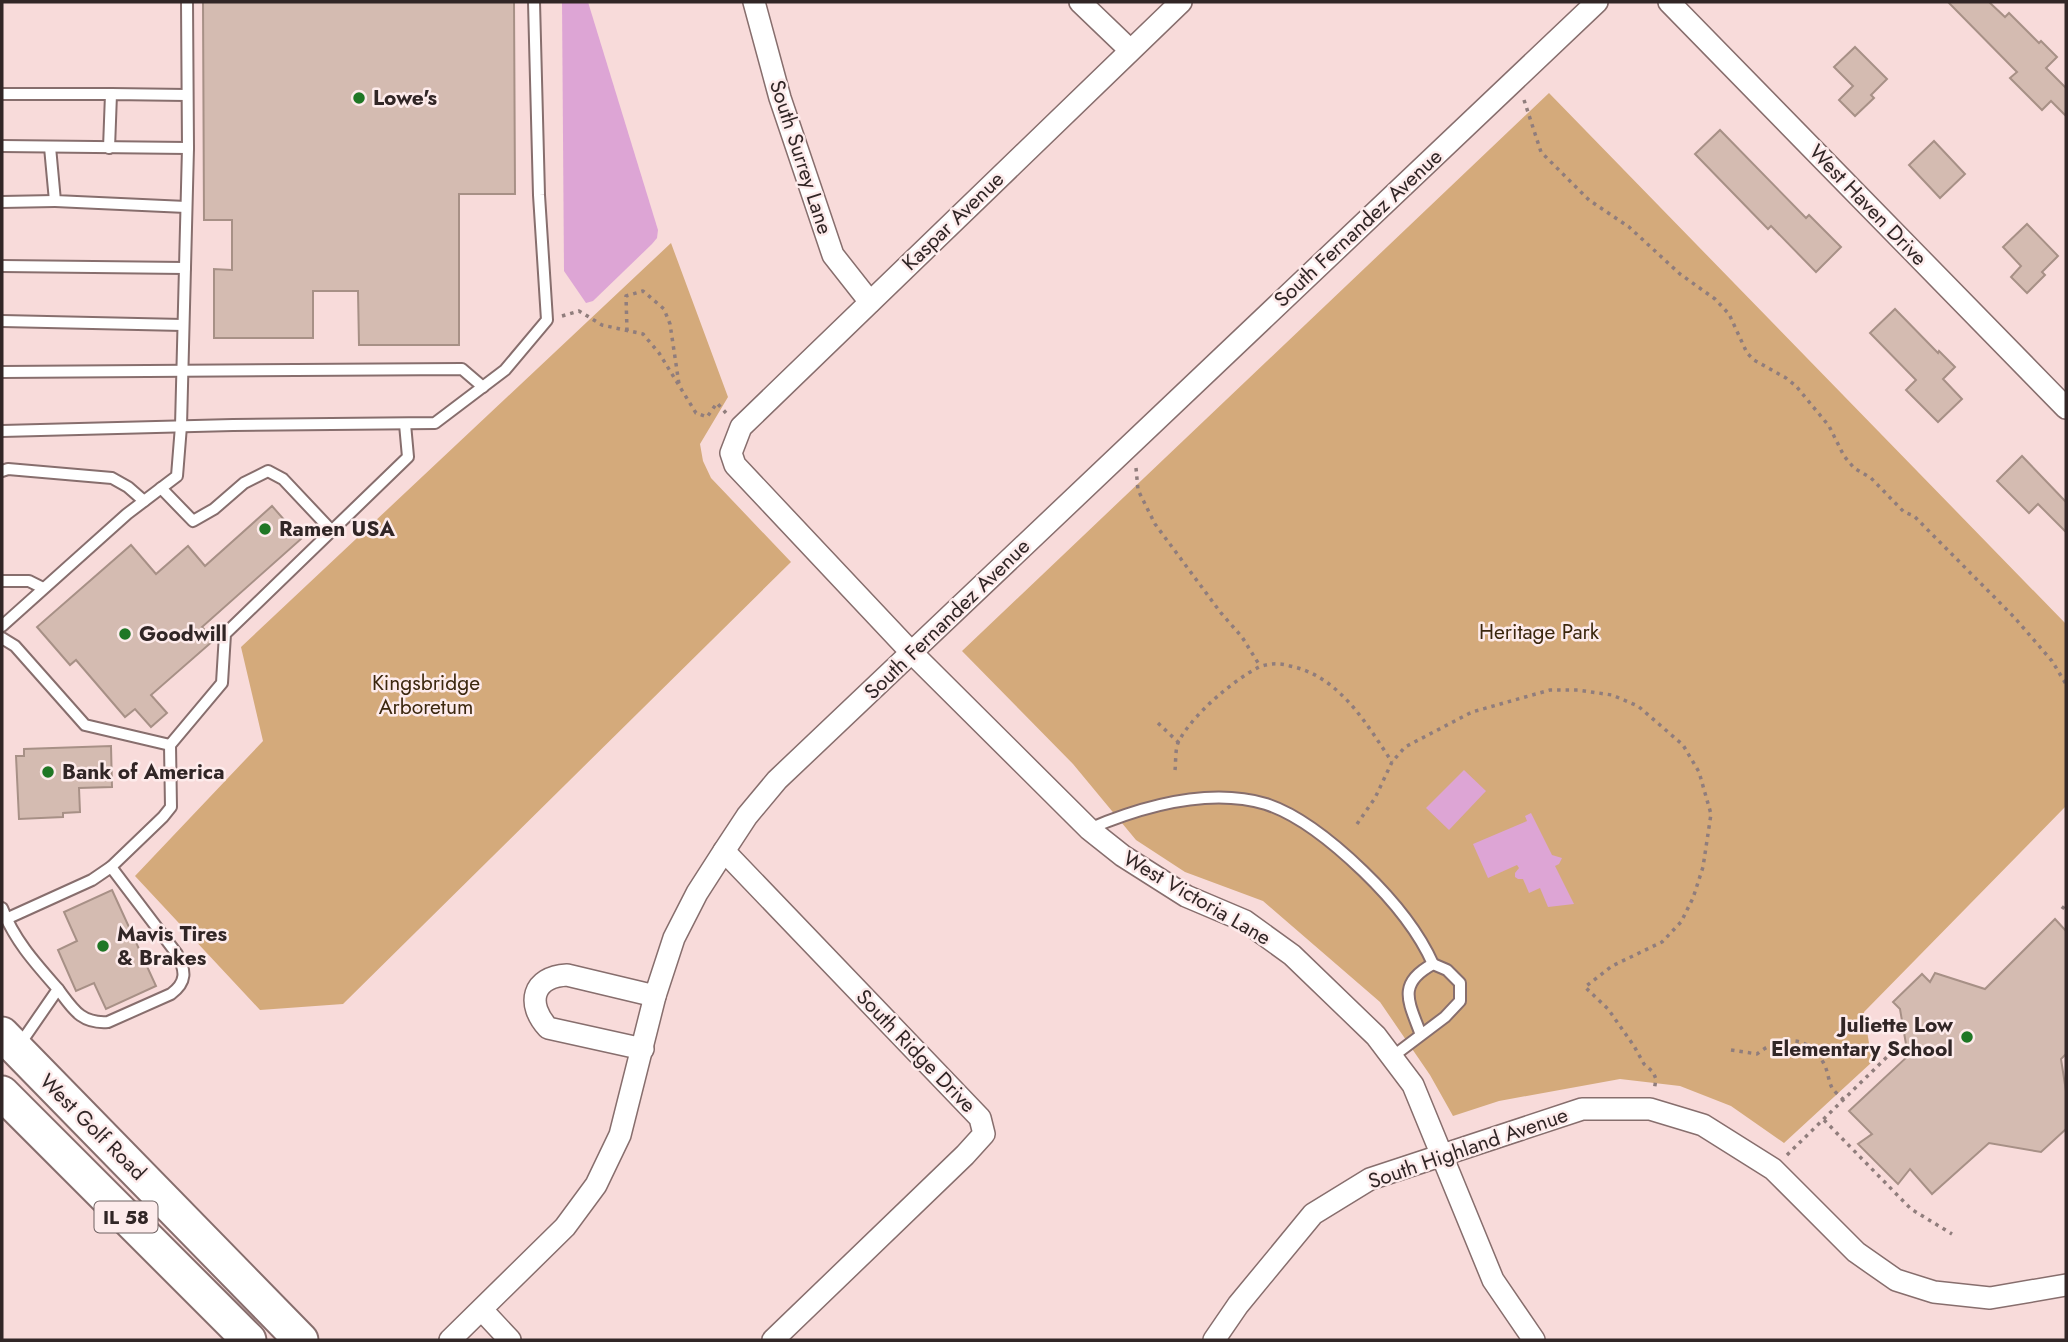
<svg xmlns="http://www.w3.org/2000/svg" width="2068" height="1342" font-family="Jost,sans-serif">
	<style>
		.green { fill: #d4aa7b }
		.water { fill: #dda5d5 }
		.building { fill: #d4bbb1; stroke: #a79086; stroke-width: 2 }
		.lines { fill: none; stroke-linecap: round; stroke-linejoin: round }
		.lane-casing { stroke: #876e6d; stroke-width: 14 }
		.street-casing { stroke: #876e6d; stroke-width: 24 }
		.primary-casing { stroke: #876e6d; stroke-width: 37 }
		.path { stroke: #907d7c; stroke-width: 3.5; stroke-dasharray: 3.5 5; stroke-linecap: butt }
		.lane { stroke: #fff; stroke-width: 10 }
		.street { stroke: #fff; stroke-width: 21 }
		.primary { stroke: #fff; stroke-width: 33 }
		.poi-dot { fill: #1f7725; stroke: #fdebeb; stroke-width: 2.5 }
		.labels { text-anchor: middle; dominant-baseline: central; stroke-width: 5; stroke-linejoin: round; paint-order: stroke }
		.shield { fill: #fdebeb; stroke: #6e6161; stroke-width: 2 }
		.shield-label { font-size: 19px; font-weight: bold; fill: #312626 }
		.poi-label { font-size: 21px; font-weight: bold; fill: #312626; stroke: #fdebeb; text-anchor: start }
		.street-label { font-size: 21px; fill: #312626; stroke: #fdebeb }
		.park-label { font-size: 21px; fill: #3b270e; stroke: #fdebeb }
	</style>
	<rect width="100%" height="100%" fill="#f8dbda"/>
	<g class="green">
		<path d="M1549 93 2066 624V806L1864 1012 1872 1062 1784 1143 1731 1106 1680 1086 1620 1079 1499 1101 1453 1116 1430 1075 1380 1002 1263 901 1185 872 1136 840 1073 764 962 651Z"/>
		<path d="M671 243 728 397 700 444 703 461 711 478 791 562 343 1004 260 1010 135 876 263 741 241 647Z"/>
	</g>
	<g class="water">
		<path d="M562 2H588L658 230 657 238 652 244 593 301 586 303 564 271Z"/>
		<path d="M1464 770 1486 791 1449 830 1426 808Z"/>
		<path d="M1531 813 1552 855 1562 858 1559 864 1555 866 1574 904 1548 907 1540 888 1529 893 1523 879H1518L1515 877V873L1519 868 1517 865 1488 878 1473 844 1527 821 1525 816Z"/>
	</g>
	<g class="building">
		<path d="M203 2H514L515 194H459V345H359L358 291H313V338H214V269L232 270V220H204Z"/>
		<path d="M1948 2H1989L2005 17 2009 13 2039 43 2041 41 2057 57 2046 68 2066 88V116L2051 101 2042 110 2010 78 2017 72Z"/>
		<path d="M1855 47 1887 79 1871 95 1874 98 1855 116 1839 100 1853 86 1834 67Z"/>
		<path d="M1720 130 1806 218 1809 215 1841 247 1816 272 1771 226 1768 229 1695 154Z"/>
		<path d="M1934 141 1965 174 1940 198 1909 165Z"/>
		<path d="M2027 224 2058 256 2042 272 2045 275 2027 293 2011 277 2021 266 2003 247Z"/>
		<path d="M1895 309 1938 353 1939 351 1955 367 1943 379 1962 399 1938 422 1906 390 1916 380 1870 333Z"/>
		<path d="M2022 456 2066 502V532L2038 504 2029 513 1997 481Z"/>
		<path d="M272 506 301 539 202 627 214 640 151 695 167 713 151 727 135 709 125 717 76 660 70 665 37 627 131 545 156 574 188 546 205 566Z"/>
		<path d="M111 746 112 787 79 788 80 812 63 813V817L19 819 16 756H24V749Z"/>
		<path d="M112 890 156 986 106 1009 94 983 76 991 58 950 77 941 64 912Z"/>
		<path d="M2055 919 2066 931V1054L2061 1059 2066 1091V1129L2041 1152 1989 1143 1932 1194 1910 1169 1898 1184 1858 1144 1872 1134 1849 1111 1908 1056 1900 1009 1893 1002 1922 974 1930 982 1935 973 1985 989Z"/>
	</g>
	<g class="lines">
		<defs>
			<g id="lane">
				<path d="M2 94H111"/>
				<path d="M2 146 188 148"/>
				<path d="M50 147 55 201 186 207"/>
				<path d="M109 148 111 94 187 95"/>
				<path d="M2 202 55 201"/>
				<path d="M2 266 185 268"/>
				<path d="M2 321 183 325"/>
				<path d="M2 372 462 369 483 387"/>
				<path d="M2 431 233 425 435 423 505 370 547 320 539 195 534 2"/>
				<path d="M2 471 8 469 112 478 128 487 144 501"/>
				<path d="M161 488 193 521 214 509 244 483 268 471 283 479 332 531"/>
				<path d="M2 581H29L43 588"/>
				<path d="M2 626 127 514 177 476 181 426 188 148 187 2"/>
				<path d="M2 638 15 646 85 725 170 745"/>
				<path d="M1089 829C1143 806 1208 787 1266 804 1300 815 1337 846 1363 871 1391 898 1417 928 1433 964"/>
				<path d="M2 908C14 940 36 964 58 989L18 1047"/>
				<path d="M6 919 92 880 111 867 163 817 171 807 170 745 222 683 225 634 408 457 405 424"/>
				<path d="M58 989C73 1009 81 1024 108 1022L171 994C187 982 186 971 177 954L111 867"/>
				<path d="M1392 1057 1445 1017 1460 1001V983L1447 970 1433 964C1396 984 1409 1002 1421 1035"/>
			</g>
			<g id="street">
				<path d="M754 2 780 98 833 255 870 302"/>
				<path d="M1080 2 1130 50"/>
				<path d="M1181 2 741 427 731 453 735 465 911 652 1089 829 1123 856 1186 896 1245 921 1292 955 1376 1036 1413 1085 1493 1280 1534 1340"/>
				<path d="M1669 2 2066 408"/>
				<path d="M724 851 980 1118 984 1134 965 1155 773 1340"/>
				<path d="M643 1049 548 1028C526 1004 532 977 567 975L655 996"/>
				<path d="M482 1310 510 1340"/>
				<path d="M450 1340 565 1227 596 1185 620 1135 655 996 674 938 697 893 724 851 747 816 777 780 1597 2"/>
				<path d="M1214 1340 1238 1305 1313 1214 1370 1179 1582 1109H1650L1703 1125 1773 1169 1856 1252 1896 1280 1934 1292 1990 1298 2066 1285"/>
			</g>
			<g id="primary">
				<path d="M2 1034 301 1340"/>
				<path d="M2 1093 249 1340"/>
			</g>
		</defs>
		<use href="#lane" class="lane-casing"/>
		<use href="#street" class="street-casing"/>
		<use href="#primary" class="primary-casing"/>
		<g class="path">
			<path d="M1524 100 1541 152 1589 200 1629 227 1680 274 1715 299 1729 314 1747 353 1754 360 1786 378 1796 386 1829 426 1844 456 1854 468 1871 478 1904 512 1914 516 2014 617 2052 661 2066 684"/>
			<path d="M562 316 579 311 602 325 643 334 659 353 696 413 707 417 717 403 726 413"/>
			<path d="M627 331 626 296 643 291 664 309 670 324 679 384"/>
			<path d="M1136 468 1138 490 1155 524 1221 613 1242 637 1260 666"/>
			<path d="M1158 723 1179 743"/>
			<path d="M1175 770C1176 762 1175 751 1178 743 1185 727 1206 706 1219 695 1231 685 1245 674 1259 667 1269 663 1280 663 1290 666 1339 676 1366 723 1392 762"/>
			<path d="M1357 824 1375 798 1392 762 1405 747 1472 712 1550 690H1578L1612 695 1638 706 1683 745 1699 772 1711 814 1703 867 1693 898 1681 922 1662 942 1612 966 1585 987 1608 1009 1634 1046 1644 1064 1653 1072 1656 1079 1654 1091"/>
			<path d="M2062 909 2066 904"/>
			<path d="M1731 1050 1757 1054C1779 1036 1808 1034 1823 1062 1828 1070 1828 1080 1832 1088 1835 1092 1840 1097 1844 1100"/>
			<path d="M1824 1120 1911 1209 1952 1234"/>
			<path d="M1787 1155 1894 1050"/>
		</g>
		<use href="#lane" class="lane"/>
		<use href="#street" class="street"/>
		<use href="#primary" class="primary"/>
	</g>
	<g class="poi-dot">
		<circle cx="359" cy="98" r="7"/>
		<circle cx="265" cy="529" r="7"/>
		<circle cx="125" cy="634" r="7"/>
		<circle cx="48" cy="772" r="7"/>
		<circle cx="103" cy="946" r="7"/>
		<circle cx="1967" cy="1037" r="7"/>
	</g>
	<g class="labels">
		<rect class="shield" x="94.5" y="1201.5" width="63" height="31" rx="5"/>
		<g class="shield-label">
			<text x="126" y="1217">IL 58</text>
		</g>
		<g class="poi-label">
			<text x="373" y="98">Lowe's</text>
			<text x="279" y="529">Ramen USA</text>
			<text x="139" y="634">Goodwill</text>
			<text x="62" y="772">Bank of America</text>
			<text x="117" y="934">Mavis Tires<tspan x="117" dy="24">&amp; Brakes</tspan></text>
			<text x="1953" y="1025" text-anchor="end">Juliette Low<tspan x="1953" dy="24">Elementary School</tspan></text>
		</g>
		<g class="street-label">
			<text transform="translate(801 157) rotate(72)">South Surrey Lane</text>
			<text transform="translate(1868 205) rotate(46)">West Haven Drive</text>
			<text transform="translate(953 221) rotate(-44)">Kaspar Avenue</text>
			<text transform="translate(1358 228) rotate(-43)">South Fernandez Avenue</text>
			<text transform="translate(947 619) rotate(-44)">South Fernandez Avenue</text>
			<text transform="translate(1197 898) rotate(30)">West Victoria Lane</text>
			<text transform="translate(916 1051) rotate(46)">South Ridge Drive</text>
			<text transform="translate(93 1127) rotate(45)">West Golf Road</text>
			<text transform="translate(1468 1148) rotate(-19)">South Highland Avenue</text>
		</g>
		<g class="park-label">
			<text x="1539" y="632">Heritage Park</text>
			<text x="426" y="683">Kingsbridge<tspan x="426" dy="24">Arboretum</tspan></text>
		</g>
	</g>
	<rect width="2068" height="1342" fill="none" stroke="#312626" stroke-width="7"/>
</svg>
